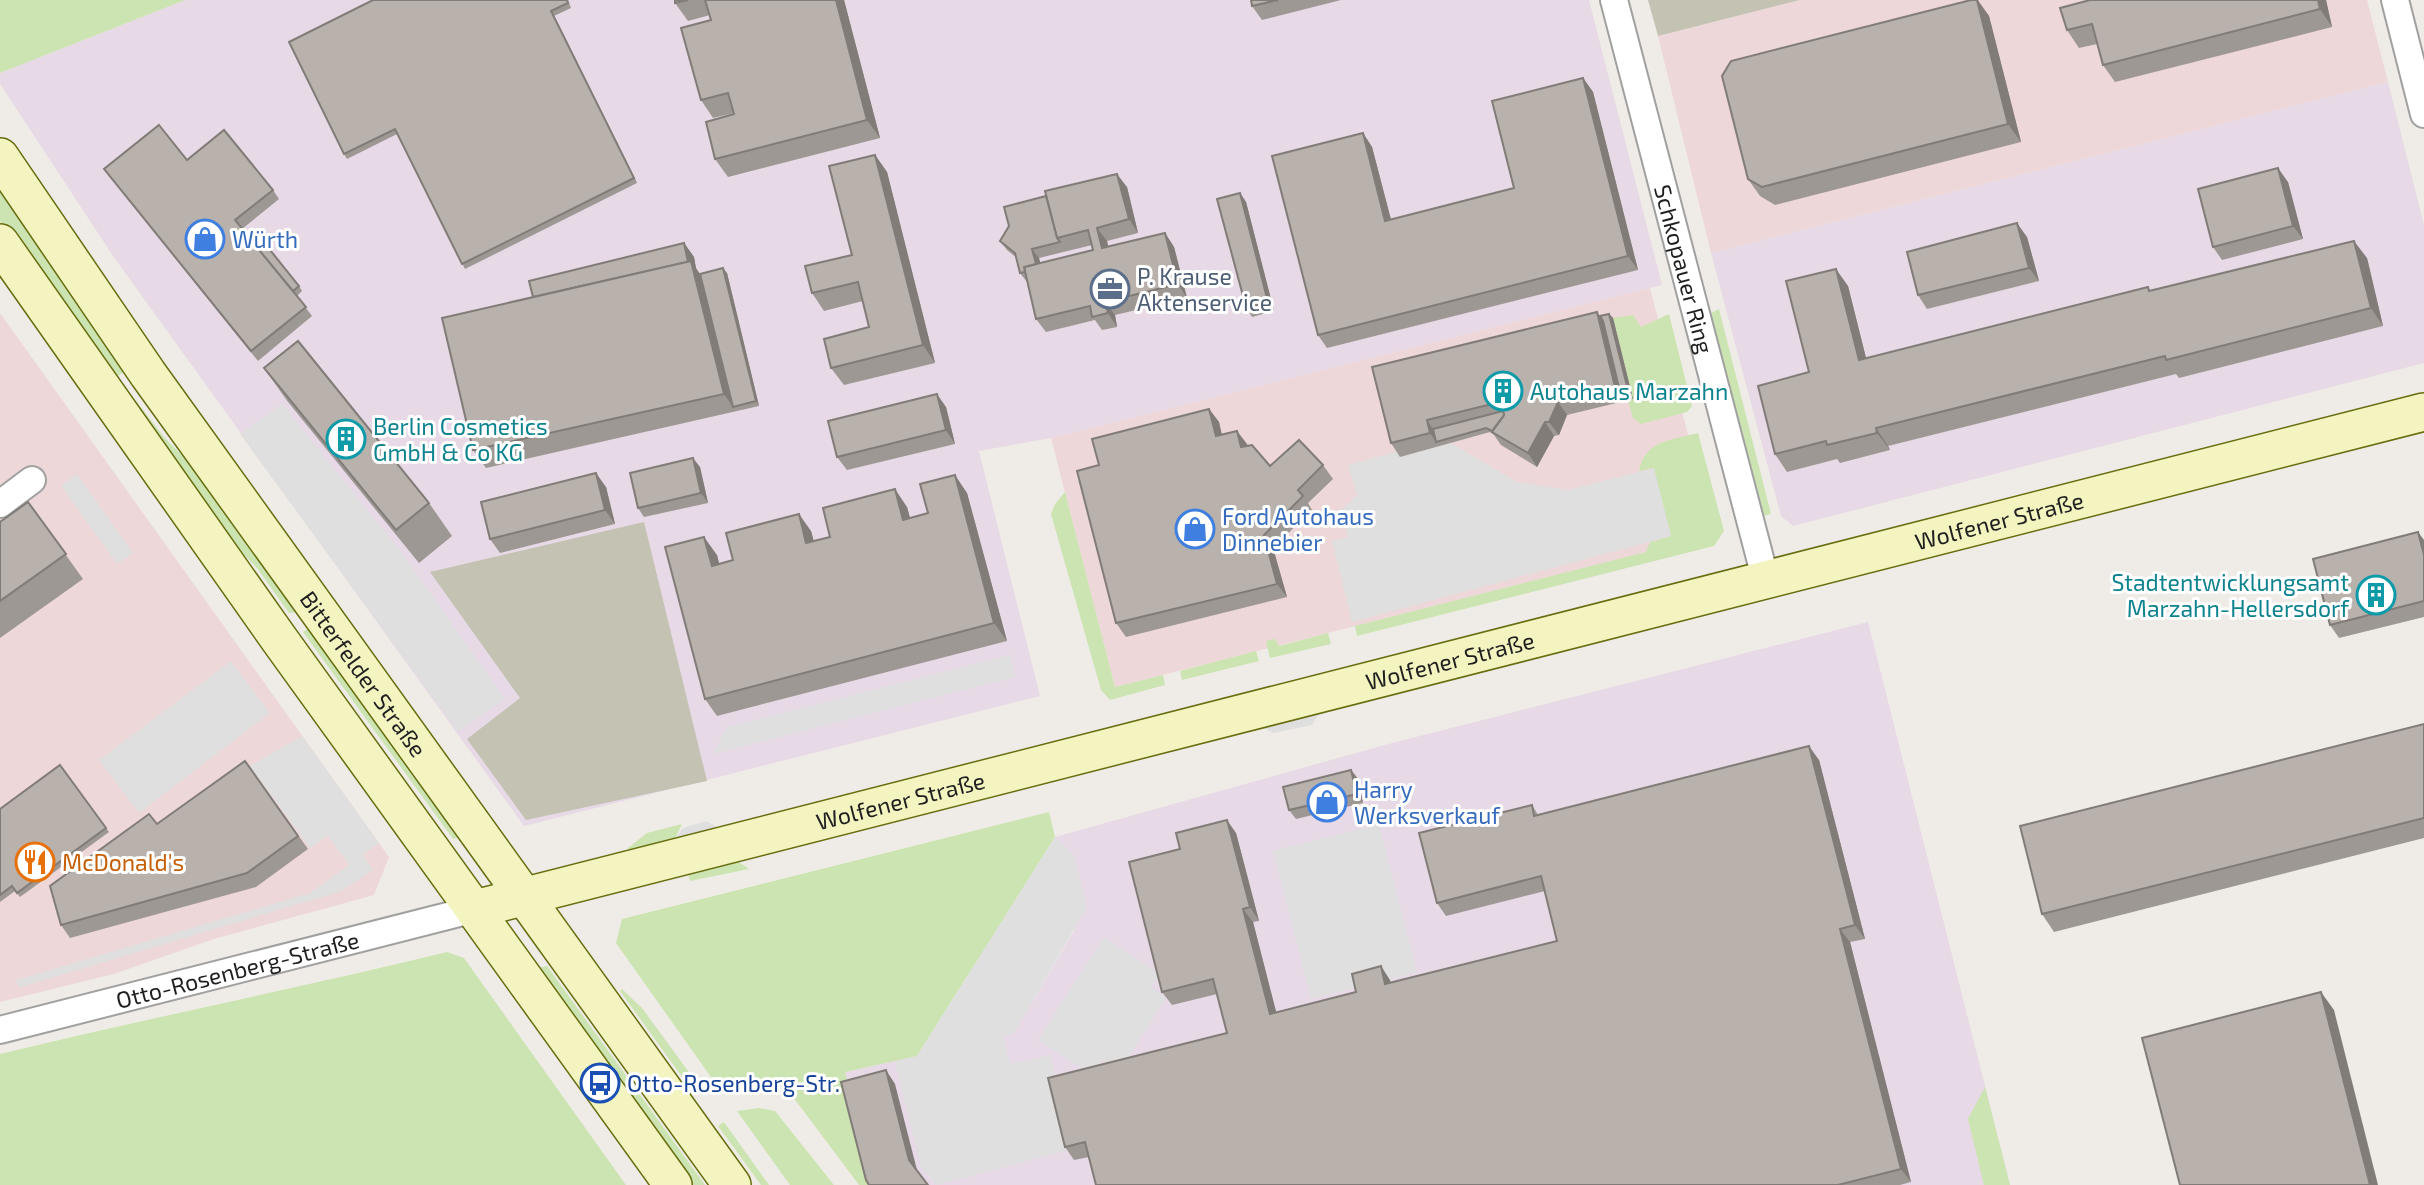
<svg xmlns="http://www.w3.org/2000/svg" width="2424" height="1185" font-family="'Exo 2',sans-serif">
	<style>
		.commercial { fill: #eed7d8 }
		.industrial { fill: #e7d9e5 }
		.construction { fill: #c3c2b3 }
		.grass { fill: #cce4b1 }
		.parking { fill: #dfdfdf }
		.lines { fill: none; stroke-linecap: round; stroke-linejoin: round }
		.street-casing { stroke: #a0a0a0; stroke-width: 30 }
		.secondary-casing { stroke: #676d0f; stroke-width: 40 }
		.street { stroke: #fff; stroke-width: 26 }
		.secondary { stroke: #f3f4c0; stroke-width: 37 }
		.wall { fill: #9e9894; fill-rule: evenodd }
		.shaded-wall { fill: #817c78 }
		.building { fill: #b8b1ac; stroke: #817c78; stroke-width: 2 }
		.labels { text-anchor: middle; dominant-baseline: central; stroke-width: 6; stroke-linejoin: round; paint-order: stroke }
		.shop-label { font-size: 23px; fill: #366cbe; stroke: #fff; text-anchor: start }
		.street-label { font-size: 23px; fill: #1f1f1f; stroke: #fff }
		.service-label { font-size: 23px; fill: #4e5e75; stroke: #fff; text-anchor: start }
		.culture-label { font-size: 23px; fill: #0d838f; stroke: #fff; text-anchor: start }
		.food-label { font-size: 23px; fill: #c56008; stroke: #fff; text-anchor: start }
		.transit-label { font-size: 23px; fill: #164399; stroke: #fff; text-anchor: start }
	</style>
	<rect width="100%" height="100%" fill="#efece7"/>
	<g class="commercial">
		<path d="M1800 0H2367L2388 82 1711 253 1658 36Z"/>
		<path d="M1650 288 1714 535 1115 687 1051 438Z"/>
		<path d="M0 313 389 857 374 895 214 939 114 974 0 1002Z"/>
	</g>
	<g class="industrial">
		<path d="M185 0H1589L1662 285 1051 438 979 451 1040 696 524 826 113 256 0 84V73Z"/>
		<path d="M2388 82 2424 225V363L1793 526 1781 516 1711 253Z"/>
		<path d="M1868 622 2010 1185H873L845 1072 1014 1033 1075 929 1055 837 1392 743Z"/>
	</g>
	<g class="construction">
		<path d="M1648 0H1800L1658 36Z"/>
		<path d="M644 522 707 781 526 820 467 739 520 698 430 572Z"/>
	</g>
	<g class="grass">
		<path d="M0 0H185L0 73Z"/>
		<path d="M0 178 125 371 115 378 0 221Z"/>
		<path d="M1719 309 1771 514 1763 516 1711 313Z"/>
		<path d="M1669 314 1692 406 1687 412 1641 424 1633 418 1628 400 1632 398 1613 318 1633 315 1641 327Z"/>
		<path d="M132 396 164 437 223 498 299 612 289 613 257 568 220 529 129 397Z"/>
		<path d="M1698 433 1724 531 1714 546 1357 636 1355 626 1646 552 1650 542 1671 536 1653 468 1639 471C1645 440 1672 440 1698 433Z"/>
		<path d="M1065 492 1115 687 1163 675 1165 685 1110 700 1101 690 1051 514 1055 504Z"/>
		<path d="M314 625 465 836 453 839 303 632Z"/>
		<path d="M1328 633 1331 644 1270 658 1266 641 1275 639 1279 646Z"/>
		<path d="M1256 651 1259 661 1182 680 1180 671Z"/>
		<path d="M1049 812 1055 837 917 1056 845 1072 873 1185H859L778 1077 718 1087 616 943 622 919Z"/>
		<path d="M682 824 675 839 628 851V848L647 833Z"/>
		<path d="M736 860 749 869 690 881 688 874Z"/>
		<path d="M447 952 464 958 626 1185H0V1054C149 1018 299 988 447 952Z"/>
		<path d="M547 966 705 1185H689L534 969Z"/>
		<path d="M622 989 642 1008 702 1090 693 1092 620 991Z"/>
		<path d="M1985 1087 2010 1185H1984L1968 1119Z"/>
		<path d="M759 1108 775 1111 834 1185H790L737 1111Z"/>
		<path d="M724 1122 769 1185H761L718 1126Z"/>
	</g>
	<g class="parking">
		<path d="M282 404 402 553 505 699 458 732 240 434Z"/>
		<path d="M1451 443 1517 482 1568 490 1654 468 1671 536 1352 622 1332 541 1348 537 1341 511 1357 495 1348 465 1399 451Z"/>
		<path d="M77 474 133 553 117 564 61 486Z"/>
		<path d="M1010 655 1015 677 713 754 727 727Z"/>
		<path d="M231 661 270 713 139 813 99 760Z"/>
		<path d="M1318 715 1312 725 1273 733 1264 728Z"/>
		<path d="M302 736 379 843 363 855 373 870 342 891 18 988 16 980 310 893 349 865 328 836 310 848 250 766Z"/>
		<path d="M706 821 718 828 675 839 683 828Z"/>
		<path d="M1379 824 1417 972 1311 999 1273 851Z"/>
		<path d="M1055 837 1074 855 1087 907 1014 1033 1003 1036 1010 1064 1051 1055 1069 1150 937 1185 921 1167 895 1062 917 1056Z"/>
		<path d="M1104 937 1160 974 1151 988 1166 998 1120 1070 1103 1060 1093 1075 1038 1040Z"/>
	</g>
	<g class="lines">
		<defs>
			<g id="street">
				<path id="s1" d="M1614 0 1766 581"/>
				<path d="M2395 0 2424 114"/>
				<path d="M0 504 32 480"/>
				<path id="s2" d="M0 1030 475 909"/>
			</g>
			<g id="secondary">
				<path id="s3" d="M0 157 148 374 732 1185"/>
				<path d="M0 243 279 639 673 1185"/>
				<path id="s4" d="M475 909 2424 412"/>
			</g>
		</defs>
		<use href="#street" class="street-casing"/>
		<use href="#secondary" class="secondary-casing"/>
		<use href="#street" class="street"/>
		<use href="#secondary" class="secondary"/>
	</g>
	<g class="wall">
		<path d="M373 0H568L571 8 554 16 637 183 465 269 397 134 347 159 344 154Z"/>
		<path d="M675 0H844L880 138 728 177 715 159 734 114V113L713 118 701 100 711 20 710 15 688 21 675 3Z"/>
		<path d="M1251 0H1341L1262 20 1252 6Z"/>
		<path d="M1971 0H1978L1989 16 2021 142 1775 205 1760 196 1748 179Z"/>
		<path d="M2090 0H2326L2332 27 2115 82 2103 65 2097 44 2079 48 2067 30Z"/>
		<path d="M1583 78 1593 92 1638 270 1327 348 1318 335 1363 133 1372 147 1391 220 1514 188Z"/>
		<path d="M875 155 887 172 935 363 844 385 831 368 869 327 863 301 824 311 812 293 852 255Z"/>
		<path d="M187 160 273 190 279 199 242 229 255 245 299 286 302 291 297 296 312 316 258 361 104 169Z"/>
		<path d="M2288 182 2303 239 2222 260 2213 247Z"/>
		<path d="M1127 187 1138 233 1107 241 1108 247 1165 233 1174 247 1187 298 1115 315 1117 327 1102 330 1095 320 1046 332 1036 319 1027 282 1020 273 1017 258 1007 250 1000 241ZM1092 245 1093 250 1040 263 1039 258Z"/>
		<path d="M1240 193 1246 202 1274 311 1252 317 1246 307Z"/>
		<path d="M2027 237 2039 281 1927 309 1918 295Z"/>
		<path d="M684 243 694 257 696 269 700 274 727 273 759 406 486 468 473 450Z"/>
		<path d="M2367 258 2383 326 2179 378 2176 374 1888 446 1890 450 1840 463 1837 459 1787 472 1775 454 1809 372 1848 286 1866 358 2151 291Z"/>
		<path d="M1609 314 1613 318 1633 399 1567 415 1559 435 1554 436 1537 467 1501 445 1494 435 1490 432 1400 457 1391 443 1372 367Z"/>
		<path d="M264 368 429 503 452 536 419 563 288 402Z"/>
		<path d="M946 407 955 444 847 470 837 457Z"/>
		<path d="M1209 409 1219 422 1222 435 1237 431 1247 446 1270 466 1323 465 1333 479 1308 503 1312 510 1273 548 1287 597 1126 637 1116 623 1099 465Z"/>
		<path d="M700 467 708 503 644 517 638 508Z"/>
		<path d="M606 487 615 524 500 553 490 539Z"/>
		<path d="M967 493 1007 641 717 716 705 699 717 555 719 564 733 560 811 531 814 542 830 537 907 507 910 518 928 513Z"/>
		<path d="M28 502 83 579 0 638V522Z"/>
		<path d="M2424 540V617L2339 638 2330 625Z"/>
		<path d="M2424 724V838L2054 932 2042 914Z"/>
		<path d="M1819 760 1865 939 1850 942 1911 1182 1900 1185H1096L1089 1157 1074 1160 1065 1147 1227 1033 1217 994 1172 1005 1162 992 1180 849 1236 833 1259 921 1253 922 1276 1012 1356 992 1381 966 1391 983 1557 941 1545 891 1446 916 1437 903 1532 805 1538 815Z"/>
		<path d="M245 761 308 849 256 887 70 938 61 925 157 824Z"/>
		<path d="M60 765 109 832 20 897 15 891 0 902V809Z"/>
		<path d="M1351 770 1358 779 1363 803 1296 819 1289 810Z"/>
	</g>
	<g class="shaded-wall">
		<path d="M836 0H844L880 138 867 120Z"/>
		<path d="M1977 0 1989 16 2021 142 2008 124Z"/>
		<path d="M2318 0H2326L2332 27 2320 9Z"/>
		<path d="M551 11 554 16 637 183 634 178Z"/>
		<path d="M1583 78 1593 92 1638 270 1628 256Z"/>
		<path d="M1363 133 1372 147 1395 235 1385 221Z"/>
		<path d="M875 155 887 172 935 363 923 345Z"/>
		<path d="M2278 168 2288 182 2303 239 2293 226Z"/>
		<path d="M1117 174 1127 187 1138 233 1129 219Z"/>
		<path d="M1240 193 1246 202 1274 311 1268 302Z"/>
		<path d="M2017 223 2027 237 2039 281 2029 268Z"/>
		<path d="M1097 228 1107 241 1112 262 1102 248Z"/>
		<path d="M1165 233 1174 247 1187 298 1178 284Z"/>
		<path d="M2354 241 2367 258 2383 326 2371 308Z"/>
		<path d="M684 243 694 257 696 268 703 279 733 407 724 394Z"/>
		<path d="M1032 249 1039 258 1044 278 1037 269Z"/>
		<path d="M723 268 727 273 759 406 756 401Z"/>
		<path d="M1836 269 1848 286 1871 378 1859 360Z"/>
		<path d="M1105 302 1115 315 1117 327 1108 313Z"/>
		<path d="M1597 312 1607 326 1621 396 1615 387Z"/>
		<path d="M1609 314 1613 318 1633 399 1629 394Z"/>
		<path d="M937 394 946 407 955 444 946 430Z"/>
		<path d="M1558 402 1567 415 1559 435 1549 422Z"/>
		<path d="M1209 409 1219 422 1225 450 1216 436Z"/>
		<path d="M1427 420 1436 434V442L1430 433Z"/>
		<path d="M1545 422 1554 436 1537 467 1528 453Z"/>
		<path d="M1876 428 1888 446 1890 450 1877 433Z"/>
		<path d="M1237 431 1247 444 1251 461 1241 447Z"/>
		<path d="M693 458 700 467 708 503 701 493Z"/>
		<path d="M596 473 606 487 615 524 605 510Z"/>
		<path d="M955 475 967 493 1007 641 994 623Z"/>
		<path d="M895 489 907 507 915 537 903 520Z"/>
		<path d="M799 514 811 531 819 561 806 543Z"/>
		<path d="M2418 532 2424 540V555Z"/>
		<path d="M1264 535 1273 548 1287 597 1277 584Z"/>
		<path d="M704 537 717 555 724 583 712 566Z"/>
		<path d="M1809 746 1819 760 1865 939 1855 925Z"/>
		<path d="M1351 770 1358 779 1363 803 1357 794Z"/>
		<path d="M1227 820 1236 833 1259 921 1250 907Z"/>
		<path d="M1243 909 1253 922 1280 1027 1270 1014Z"/>
		<path d="M1840 929 1850 942 1911 1182 1901 1169Z"/>
		<path d="M1381 966 1390 980 1395 998 1385 984Z"/>
		<path d="M2321 992 2334 1010 2378 1185H2370Z"/>
		<path d="M886 1070 895 1084 918 1174 909 1160Z"/>
	</g>
	<g class="building">
		<path d="M373 0H567L568 3 551 11 634 178 462 264 395 129 344 154 289 42Z"/>
		<path d="M675 0H688L675 3Z"/>
		<path d="M705 0H836L867 120 715 159 706 122 734 114 728 93 701 100 681 28 711 20Z"/>
		<path d="M1251 0H1278L1252 6Z"/>
		<path d="M1971 0H1977L2008 124 1762 187 1748 179 1722 76 1731 61Z"/>
		<path d="M2090 0H2318L2320 9 2103 65 2092 24 2067 30 2060 8Z"/>
		<path d="M1583 78 1628 256 1318 335 1272 156 1363 133 1385 221 1514 188 1492 101Z"/>
		<path d="M159 125 187 160 224 130 273 190 235 220 306 307 251 351 104 169Z"/>
		<path d="M875 155 923 345 831 368 824 339 869 327 858 282 812 293 805 266 852 255 829 166Z"/>
		<path d="M2278 168 2293 226 2213 247 2198 189Z"/>
		<path d="M1117 174 1129 219 1097 228 1102 248 1165 233 1178 284 1105 302 1108 313 1092 317 1090 306 1036 319 1024 267 1093 250 1088 230 1057 238 1045 191Z"/>
		<path d="M1240 193 1268 302 1246 307 1217 199Z"/>
		<path d="M1046 196 1057 238 1060 242 1032 249 1036 264 1024 267 1025 272 1020 273 1015 253 1000 241 1009 226 1004 207Z"/>
		<path d="M2017 223 2029 268 1918 295 1907 252Z"/>
		<path d="M262 240 299 286 293 291 255 245Z"/>
		<path d="M2354 241 2371 308 2166 360 2165 356 1876 428 1877 433 1827 445 1826 441 1775 454 1758 386 1809 372 1786 281 1836 269 1859 360 2148 287 2149 291Z"/>
		<path d="M684 243 688 262 533 297 529 281Z"/>
		<path d="M691 261 724 394 473 450 442 318Z"/>
		<path d="M723 268 756 401 733 407 700 274Z"/>
		<path d="M1597 312 1615 387 1558 402 1549 422H1545L1528 453 1492 432 1504 415 1500 402 1427 420 1430 433 1391 443 1372 367Z"/>
		<path d="M1609 314 1629 394 1621 396 1603 321 1600 316Z"/>
		<path d="M298 341 429 503 396 530 264 368Z"/>
		<path d="M937 394 946 430 837 457 828 421Z"/>
		<path d="M1209 409 1216 436 1237 431 1241 447 1252 445 1270 466 1299 440 1323 465 1298 490 1303 496 1264 535 1277 584 1116 623 1077 471 1099 465 1092 439Z"/>
		<path d="M1503 411 1504 415 1492 431 1486 428 1436 442 1433 429Z"/>
		<path d="M693 458 701 493 638 508 630 473Z"/>
		<path d="M596 473 605 510 490 539 481 502Z"/>
		<path d="M955 475 994 623 705 699 665 547 704 537 712 566 733 560 726 533 799 514 806 543 830 537 823 508 895 489 903 520 928 513 920 484Z"/>
		<path d="M28 502 66 554 0 601V522Z"/>
		<path d="M2418 532 2424 555V601L2330 625 2313 559Z"/>
		<path d="M2424 724V818L2042 914 2020 826Z"/>
		<path d="M1809 746 1855 925 1840 929 1901 1169 1838 1185H1096L1085 1142 1065 1147 1048 1078 1227 1033 1213 979 1162 992 1129 862 1180 849 1176 833 1227 820 1250 907 1243 909 1270 1014 1356 992 1352 974 1381 966 1385 984 1557 941 1541 876 1437 903 1419 833 1532 805 1534 816Z"/>
		<path d="M245 761 298 836 247 873 61 925 50 886 149 814 157 824Z"/>
		<path d="M60 765 106 828 17 893 12 886 0 895V809Z"/>
		<path d="M1351 770 1357 794 1289 810 1283 787Z"/>
		<path d="M2321 992 2370 1185H2180L2142 1038Z"/>
		<path d="M886 1070 909 1160 928 1185H869L866 1180 841 1082Z"/>
	</g>
	<defs>
		<symbol id="shop-ring" viewBox="-11 -11 22 22"><circle r="9.5" fill="#fff" stroke="#3f7fe0" stroke-width="1.5"/><path d="M-5-2.5h2.3a2.7 3.5 0 0 1 5.4 0H5L5.5 6h-11ZM-1.5-2.5h3a1.5 2.3 0 0 0-3 0Z" fill="#3f7fe0"/></symbol>
		<symbol id="office-ring" viewBox="-11 -11 22 22"><circle r="9.5" fill="#fff" stroke="#5c6f8a" stroke-width="1.5"/><path d="M-6-3h4V-5.5h4V-3h4V5H-6ZM-1-4.5V-3h2v-1.5ZM-6 0V1H6V0Z" fill="#5c6f8a"/></symbol>
		<symbol id="building-ring" viewBox="-11 -11 22 22"><circle r="9.5" fill="#fff" stroke="#0f9aa8" stroke-width="1.5"/><path d="M-4-6H4V6H1V3H-1V6H-4ZM-2.5-4.3h1.7v1.8h-1.7ZM.8-4.3h1.7v1.8H.8ZM-2.5-1h1.7V.8h-1.7ZM.8-1h1.7V.8H.8Z" fill="#0f9aa8"/></symbol>
		<symbol id="restaurant-ring" viewBox="-11 -11 22 22"><circle r="9.5" fill="#fff" stroke="#e8710a" stroke-width="1.5"/><path d="M-5-6h1v4h1v-4h1v4h1v-4h1v5L-1.5 .5V6h-2V.5L-5-1ZM5-6V6H3V1.5H1.5Q1.5-4 5-6Z" fill="#e8710a"/></symbol>
		<symbol id="bus-ring" viewBox="-11 -11 22 22"><circle r="9.5" fill="#fff" stroke="#1a4fb4" stroke-width="1.5"/><path d="M-5-6H5V4H4V6H2V4H-2V6H-4V4H-5ZM-3.5-4V0h7V-4ZM-3.5 1.2v1.5H-2V1.2ZM2 1.2v1.5H3.5V1.2Z" fill="#1a4fb4"/></symbol>
	</defs>
	<g fill-rule="evenodd">
		<use href="#shop-ring" x="183" y="217" width="44" height="44"/>
		<use href="#office-ring" x="1088" y="267" width="44" height="44"/>
		<use href="#building-ring" x="1481" y="369" width="44" height="44"/>
		<use href="#building-ring" x="324" y="417" width="44" height="44"/>
		<use href="#shop-ring" x="1173" y="507" width="44" height="44"/>
		<use href="#building-ring" x="2354" y="573" width="44" height="44"/>
		<use href="#shop-ring" x="1305" y="780" width="44" height="44"/>
		<use href="#restaurant-ring" x="13" y="840" width="44" height="44"/>
		<use href="#bus-ring" x="578" y="1061" width="44" height="44"/>
	</g>
	<g class="labels">
		<g class="shop-label">
			<text x="232" y="239">Würth</text>
			<text x="1222" y="516">Ford Autohaus<tspan x="1222" dy="26">Dinnebier</tspan></text>
			<text x="1354" y="789">Harry<tspan x="1354" dy="26">Werksverkauf</tspan></text>
		</g>
		<g class="street-label">
			<text stroke="none"><textPath href="#s1" startOffset="278">Schkopauer Ring</textPath></text>
			<text stroke="none"><textPath href="#s4" startOffset="1573">Wolfener Straße</textPath></text>
			<text stroke="none"><textPath href="#s4" startOffset="1006">Wolfener Straße</textPath></text>
			<text stroke="none"><textPath href="#s3" startOffset="632">Bitterfelder Straße</textPath></text>
			<text stroke="none"><textPath href="#s4" startOffset="439">Wolfener Straße</textPath></text>
			<text stroke="none"><textPath href="#s2" startOffset="245">Otto-Rosenberg-Straße</textPath></text>
		</g>
		<g class="service-label">
			<text x="1137" y="276">P. Krause<tspan x="1137" dy="26">Aktenservice</tspan></text>
		</g>
		<g class="culture-label">
			<text x="1530" y="391">Autohaus Marzahn</text>
			<text x="373" y="426">Berlin Cosmetics<tspan x="373" dy="26">GmbH &amp; Co KG</tspan></text>
			<text x="2349" y="582" text-anchor="end">Stadtentwicklungsamt<tspan x="2349" dy="26">Marzahn-Hellersdorf</tspan></text>
		</g>
		<g class="food-label">
			<text x="62" y="862">McDonald's</text>
		</g>
		<g class="transit-label">
			<text x="627" y="1083">Otto-Rosenberg-Str.</text>
		</g>
	</g>
</svg>
